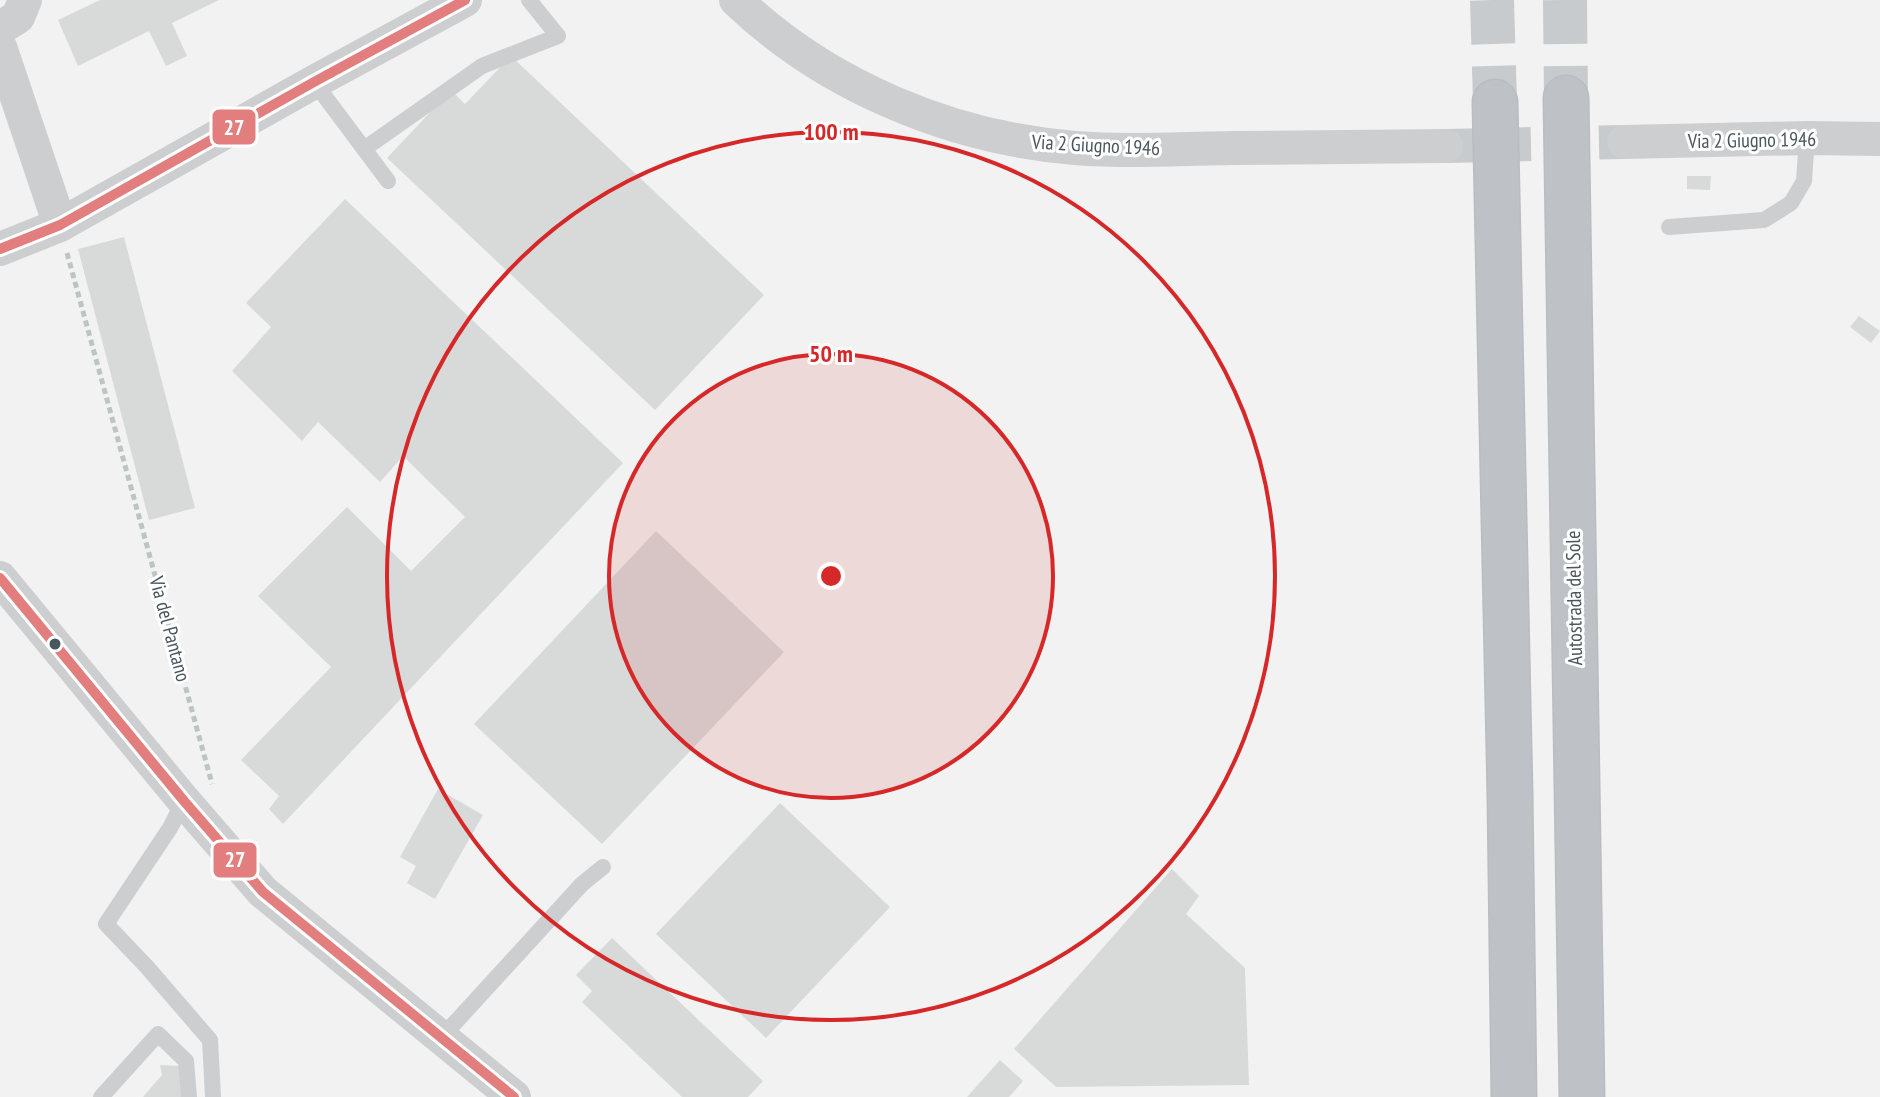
<svg xmlns="http://www.w3.org/2000/svg" width="1880" height="1097" font-family="'PT Sans Narrow',sans-serif">
	<style>
		.building { fill: #d8dada }
		.lines { fill: none; stroke-linecap: round; stroke-linejoin: round }
		.minor-tunnel { stroke: #c8cbcd; stroke-width: 34; stroke-dasharray: 34 17; stroke-linecap: butt }
		.motorway-tunnel { stroke: #c8cbcd; stroke-width: 44; stroke-dasharray: 44 22; stroke-linecap: butt }
		.motorway-casing { stroke: #b8bdc0; stroke-width: 47 }
		.path { stroke: #bbc6c2; stroke-width: 5; stroke-dasharray: 6 4; stroke-linecap: butt }
		.service { stroke: #ccced0; stroke-width: 16 }
		.minor { stroke: #ccced0; stroke-width: 34 }
		.motorway { stroke: #bec2c6; stroke-width: 44 }
		.bus-1-casing { stroke: #fff; stroke-width: 16 }
		.bus-1 { stroke: #e27e7e; stroke-width: 10 }
		.ring { fill: none; stroke: #d62828; stroke-width: 4 }
		.bus-dot { fill: #4a565d; stroke: #fff; stroke-width: 3 }
		.labels { text-anchor: middle; dominant-baseline: central; stroke-width: 6; stroke-linejoin: round; paint-order: stroke }
		.street-label { font-size: 20px; fill: #4a565d; stroke: #fff }
		.centre { fill: #d62828; stroke: #fff; stroke-width: 4 }
		.ring-label { font-size: 24px; text-anchor: middle; font-weight: bold; fill: #d62828; stroke: #fff; stroke-width: 6; stroke-linejoin: round; paint-order: stroke }
		.line-badge { stroke: #fff; stroke-width: 3 }
		.badge-label { font-size: 22px; text-anchor: middle; font-weight: bold; fill: #fff }
	</style>
	<rect width="100%" height="100%" fill="#f2f2f2"/>
	<g class="building">
		<path d="M100 0H219L172 23 187 56 166 66 149 31 78 66 58 20Z"/>
		<path d="M511 56 764 295 655 410 387 158 451 90 465 104Z"/>
		<path d="M1687 176H1711L1710 190 1687 189Z"/>
		<path d="M345 199 623 463 283 824 269 809 279 796 241 760 331 667 258 596 347 507 411 571 465 517 403 456 380 482 318 422 302 441 232 371 271 327 246 303Z"/>
		<path d="M124 237 195 508 149 520 78 249Z"/>
		<path d="M1859 316 1880 331 1871 343 1850 327Z"/>
		<path d="M656 531 784 652 602 844 474 724Z"/>
		<path d="M438 789 483 815 435 899 407 883 416 866 400 857Z"/>
		<path d="M780 803 890 907 766 1038 656 934Z"/>
		<path d="M1172 869 1199 896 1186 914 1245 968 1249 1085 1056 1087 1014 1049Z"/>
		<path d="M612 938 763 1081 748 1097H682L582 1002 592 991 576 975Z"/>
		<path d="M1000 1060 1023 1081 1009 1097H967Z"/>
		<path d="M160 1065 180 1066 181 1097H143L162 1075Z"/>
	</g>
	<g class="lines">
		<path class="minor-tunnel" d="M1446 146 1624 142"/>
		<g class="motorway-tunnel">
			<path d="M1492 0 1495 102"/>
			<path d="M1565 0 1566 98"/>
		</g>
		<defs>
			<g id="motorway">
				<path d="M1566 98 1582 1097"/>
				<path d="M1495 102 1510 795 1514 1097"/>
			</g>
		</defs>
		<use href="#motorway" class="motorway-casing"/>
		<path class="path" d="M67 253 212 784"/>
		<g class="service">
			<path d="M314 82 388 181"/>
			<path d="M364 149 482 66 558 36 529 0"/>
			<path d="M1669 227 1764 220 1791 203 1804 181 1807 138"/>
			<path d="M184 801 170 828 106 924 147 967 210 1040 213 1097"/>
			<path d="M441 1038 582 884 603 867"/>
			<path d="M101 1097 158 1034 186 1061 189 1097"/>
		</g>
		<g class="minor">
			<path d="M736 0C826 86 951 138 1075 148 1127 152 1180 149 1233 148 1304 148 1375 147 1446 146"/>
			<path d="M0 28 18 17 25 0"/>
			<path d="M0 47 60 225"/>
			<path d="M1624 142 1807 138 1880 139"/>
			<path d="M0 249 60 225 314 82 465 0"/>
			<path d="M0 578 184 801 263 892 514 1097"/>
		</g>
		<use href="#motorway" class="motorway"/>
		<defs>
			<g id="bus-1">
				<path d="M0 249 60 225 314 82 465 0"/>
				<path d="M0 578 184 801 263 892 514 1097"/>
			</g>
		</defs>
		<use href="#bus-1" class="bus-1-casing"/>
		<use href="#bus-1" class="bus-1"/>
	</g>
	<circle cx="831" cy="576" r="222" fill="#d62828" fill-opacity=".12"/>
	<g class="ring">
		<circle cx="831" cy="576" r="222"/>
		<circle cx="831" cy="576" r="444"/>
	</g>
	<circle class="bus-dot" cx="55" cy="644" r="7"/>
	<g class="labels">
		<g class="street-label">
			<text transform="translate(1752 140) rotate(-1)">Via 2 Giugno 1946</text>
			<text transform="translate(1096 145) rotate(3)">Via 2 Giugno 1946</text>
			<text transform="translate(1574 598) rotate(-91)">Autostrada del Sole</text>
			<text transform="translate(170 629) rotate(75)">Via del Pantano</text>
		</g>
	</g>
	<circle cx="831" cy="576" r="12" class="centre"/>
	<g class="ring-label">
		<text x="831" y="140">100 m</text>
		<text x="831" y="362">50 m</text>
	</g>
	<g class="line-badge">
		<rect x="211" y="108" width="46" height="38" rx="8" fill="#e27e7e"/>
		<rect x="212" y="841" width="46" height="38" rx="8" fill="#e27e7e"/>
	</g>
	<g class="badge-label">
		<text x="234" y="135">27</text>
		<text x="235" y="867">27</text>
	</g>
</svg>
